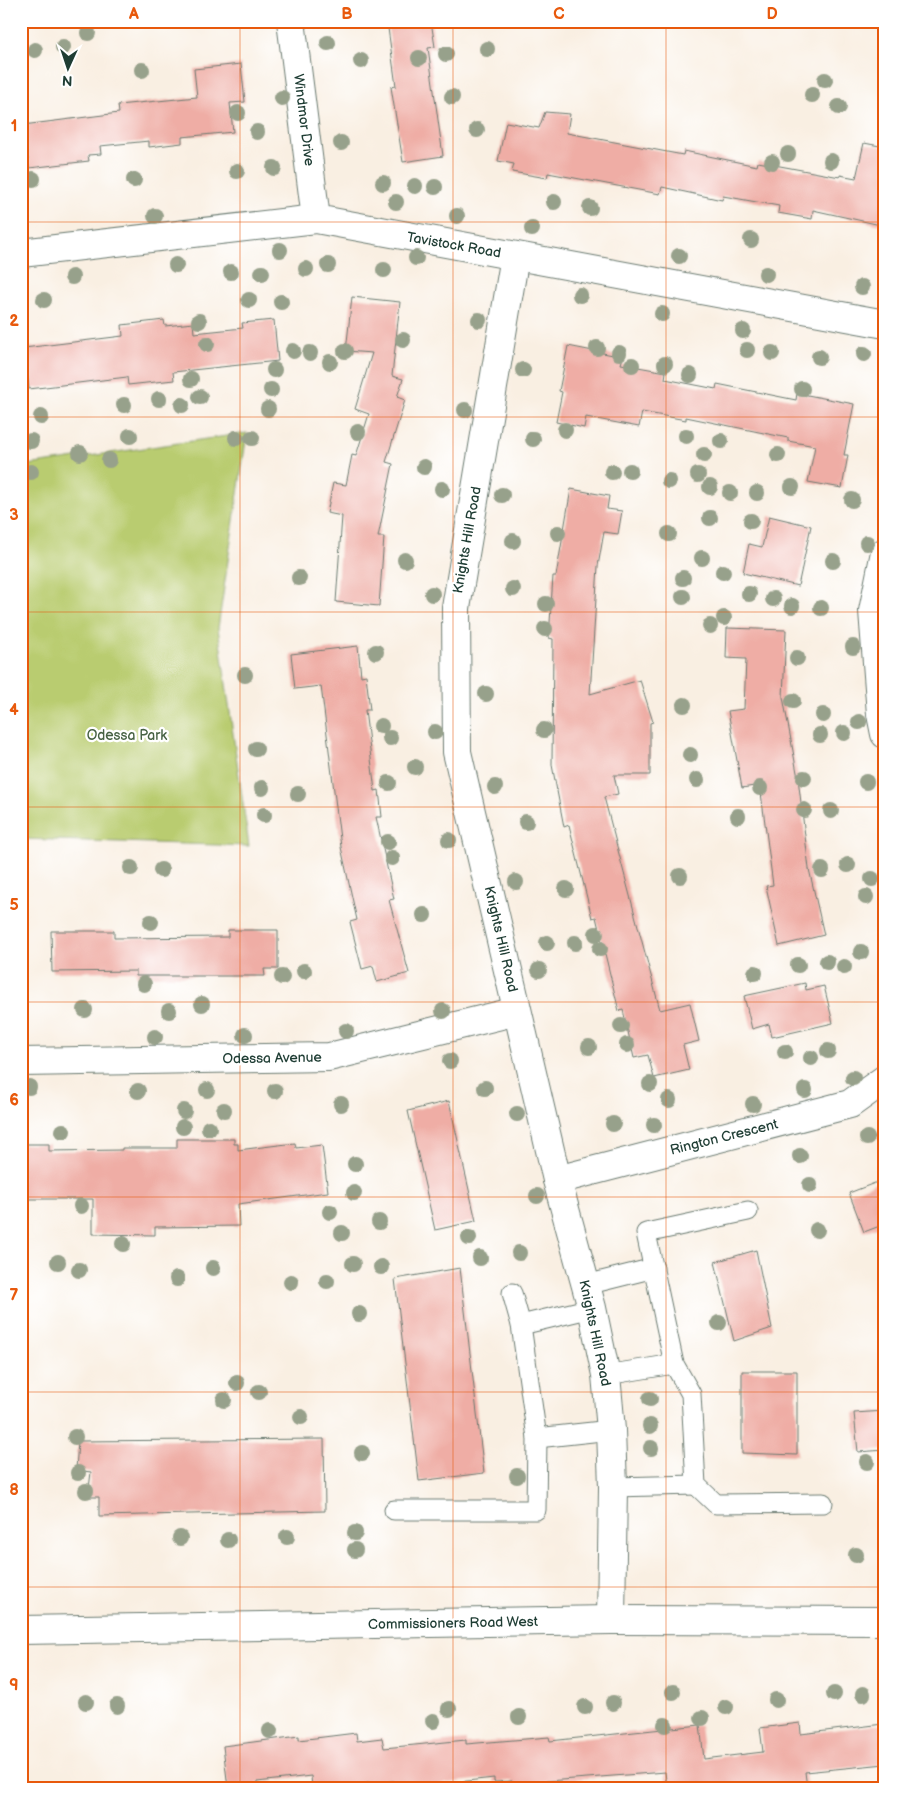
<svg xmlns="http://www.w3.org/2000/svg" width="906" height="1809" font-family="'Balsamiq Sans',sans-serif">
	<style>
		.green { fill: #b9cc70; stroke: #6c8452 }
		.building { fill: #efada5 }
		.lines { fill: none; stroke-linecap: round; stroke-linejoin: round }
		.lane-casing { stroke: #6b7b71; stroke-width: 21 }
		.street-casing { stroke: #6b7b71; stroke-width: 30 }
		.secondary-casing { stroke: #6b7b71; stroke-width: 30 }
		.lane { stroke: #fff; stroke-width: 19 }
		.street { stroke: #fff; stroke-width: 28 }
		.secondary { stroke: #fff; stroke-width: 28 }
		.tree { fill: #97a18b }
		.grid { fill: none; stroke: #e8590c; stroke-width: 1; stroke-opacity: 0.55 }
		.labels { text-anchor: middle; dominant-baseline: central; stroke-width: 4.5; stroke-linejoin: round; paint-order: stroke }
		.street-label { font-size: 14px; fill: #1f3d34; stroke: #fff }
		.park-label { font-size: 14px; fill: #466143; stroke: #fff }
		.neatline { fill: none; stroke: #e8590c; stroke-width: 2 }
		.grid-label { font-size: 16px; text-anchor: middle; font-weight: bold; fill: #e8590c }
	</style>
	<rect width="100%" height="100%" fill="#fff"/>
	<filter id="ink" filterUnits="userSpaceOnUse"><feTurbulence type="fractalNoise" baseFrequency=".02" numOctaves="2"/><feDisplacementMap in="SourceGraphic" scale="10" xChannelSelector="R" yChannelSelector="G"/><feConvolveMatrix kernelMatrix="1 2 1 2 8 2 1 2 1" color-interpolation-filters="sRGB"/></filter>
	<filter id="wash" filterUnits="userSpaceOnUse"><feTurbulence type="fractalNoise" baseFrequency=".0096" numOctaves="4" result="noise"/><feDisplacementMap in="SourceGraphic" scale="20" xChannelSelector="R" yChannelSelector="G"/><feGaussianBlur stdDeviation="1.12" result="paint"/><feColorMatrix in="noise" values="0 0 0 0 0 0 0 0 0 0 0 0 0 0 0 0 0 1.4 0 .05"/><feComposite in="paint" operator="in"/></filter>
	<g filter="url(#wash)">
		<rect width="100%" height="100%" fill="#f9efe2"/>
		<path class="green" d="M247 433 218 628 249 846 21 839V466Z"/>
		<g id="blocks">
			<g class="building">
				<path d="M387 21H431L435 47 428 48 443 156 403 162 391 87 396 86Z"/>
				<path d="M241 64 245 102 230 103 233 132 182 137V143L149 147V141L100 146 101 154 88 155 89 161 29 168 23 125 119 113 118 105 197 97 194 69Z"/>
				<path d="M545 112 570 114 567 133 683 155 684 151 757 166 758 162 840 177V175L856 178 864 143 885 147V226L813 210 812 219 778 213 779 206 723 196 722 200 662 187 660 194 548 173 547 178 512 172 514 164 498 161 506 122 539 128Z"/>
				<path d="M352 297 400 302 392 376 403 379 397 397 405 400 386 462 393 464 378 537H384L379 606 336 602 342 516 327 513 333 483 346 485 352 455 356 456 369 414 355 409 372 353 346 351Z"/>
				<path d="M164 320 165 326 193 323 194 333 243 328 242 323 274 320 278 361 173 372 174 380 128 385 127 377 29 389 24 348 123 336 122 325Z"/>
				<path d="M568 346 623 357 621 364 666 372 665 379 716 389 717 384 796 400 797 393 854 404 844 455H848L842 488 808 482 815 446 788 441V438L686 417V420L642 412 639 427 586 417 584 428 556 422 562 392 559 391Z"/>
				<path d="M571 489 609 496 607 509 622 511 618 534 604 532 598 566 590 694 640 680 653 722 650 723V775H614L618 794 604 797 660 1010 690 1003 699 1041 683 1045 689 1070 654 1078 648 1055 634 1058 623 1010 619 1011 596 917 592 918 569 825 564 827 552 765 553 639 549 638 553 576H556Z"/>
				<path d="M769 516 811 526 798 586 743 573 749 544 762 547Z"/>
				<path d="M727 628 786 630 783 697 798 778 809 869 824 935 779 946 766 886 773 885 760 785 742 788 728 711 744 709 746 659 726 658Z"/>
				<path d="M358 646 361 676 366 675 370 710H365L375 791 379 790 382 817H376L394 899 389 900 409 973 377 982 373 966 362 969 350 922 357 920 341 847 321 686 295 689 291 654Z"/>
				<path d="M228 930H278V969H264L265 976H136V971L52 972 51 931H114V938L228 937Z"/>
				<path d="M805 983 806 990 824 986 833 1023 772 1037 769 1024 752 1029 744 996Z"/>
				<path d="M449 1101 476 1221 435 1230 408 1111Z"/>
				<path d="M177 1139H234V1144H238V1150L295 1143 296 1148 322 1145 328 1192 238 1204 239 1226 155 1227V1235L93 1234V1199H21V1144H49V1151L122 1150V1148H177Z"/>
				<path d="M885 1179V1224L864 1232 849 1193Z"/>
				<path d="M756 1250 772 1328 734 1341 715 1262Z"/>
				<path d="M460 1268 484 1473 419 1481 395 1279Z"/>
				<path d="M742 1371H797V1455L742 1453Z"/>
				<path d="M885 1411V1450L858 1452 854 1413Z"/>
				<path d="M324 1439 325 1511 99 1516V1497H88L91 1472 76 1470 78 1441Z"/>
				<path d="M800 1723 801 1734 883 1724 885 1764 805 1772 807 1788H667L665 1772 535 1782 536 1788H512V1781L494 1782V1778L403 1788H394V1781L312 1788 311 1776 257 1782 258 1788H228L223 1746 299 1736V1740L356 1733 357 1741 382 1738 384 1748 466 1740V1744L549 1737 550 1741 700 1725 704 1759 763 1752 760 1728Z"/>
			</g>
		</g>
	</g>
	<g filter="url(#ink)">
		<use href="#blocks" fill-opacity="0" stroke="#6b7b71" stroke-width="1"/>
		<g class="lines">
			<defs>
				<g id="lane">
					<path d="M748 1211 646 1233 674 1364 691 1394 696 1485 716 1504 823 1503"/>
					<path d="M586 1285 654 1268"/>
					<path d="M521 1325 592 1308"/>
					<path d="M606 1375 674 1364"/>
					<path d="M537 1438 611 1430"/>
					<path d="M613 1487 696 1485"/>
					<path d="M394 1510H536L537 1438 521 1325 512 1293"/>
				</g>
				<g id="street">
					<path d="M291 21 316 219"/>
					<path d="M515 256 456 608 457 752 557 1180 592 1308 606 1375 611 1430 613 1487 611 1620"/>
					<path d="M885 552 873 611 881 714 885 734"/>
					<path d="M21 1062 329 1057 517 1011"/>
					<path d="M557 1180 850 1104 885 1079"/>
				</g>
				<g id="secondary">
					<path d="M21 253 316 219 885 324"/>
					<path d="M21 1630 611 1620 885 1621"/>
				</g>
			</defs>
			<use href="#lane" class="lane-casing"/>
			<use href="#street" class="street-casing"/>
			<use href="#secondary" class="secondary-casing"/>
			<use href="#lane" class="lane"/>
			<use href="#street" class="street"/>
			<use href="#secondary" class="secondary"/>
		</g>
		<g class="tree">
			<circle cx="88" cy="33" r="8"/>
			<circle cx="328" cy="43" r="8"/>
			<circle cx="63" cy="47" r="8"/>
			<circle cx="487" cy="49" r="8"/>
			<circle cx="35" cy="50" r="8"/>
			<circle cx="446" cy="54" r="8"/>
			<circle cx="419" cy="58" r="8"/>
			<circle cx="361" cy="61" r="8"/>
			<circle cx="142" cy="70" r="8"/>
			<circle cx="825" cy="80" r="8"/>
			<circle cx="812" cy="95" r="8"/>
			<circle cx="452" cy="97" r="8"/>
			<circle cx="282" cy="98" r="8"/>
			<circle cx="839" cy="107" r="8"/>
			<circle cx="238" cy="113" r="8"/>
			<circle cx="477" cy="130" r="8"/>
			<circle cx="257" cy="132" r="8"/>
			<circle cx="341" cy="143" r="8"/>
			<circle cx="788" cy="154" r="8"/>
			<circle cx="831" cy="161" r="8"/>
			<circle cx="772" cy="162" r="8"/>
			<circle cx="274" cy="168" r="8"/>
			<circle cx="237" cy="171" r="8"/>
			<circle cx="33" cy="179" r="8"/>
			<circle cx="134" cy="180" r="8"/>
			<circle cx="383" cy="183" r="8"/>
			<circle cx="415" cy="186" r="8"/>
			<circle cx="435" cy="187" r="8"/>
			<circle cx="396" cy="202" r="8"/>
			<circle cx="554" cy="202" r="8"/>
			<circle cx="590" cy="208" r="8"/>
			<circle cx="155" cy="216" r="8"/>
			<circle cx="457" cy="216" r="8"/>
			<circle cx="532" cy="229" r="8"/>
			<circle cx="751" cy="240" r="8"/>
			<circle cx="280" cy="250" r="8"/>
			<circle cx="679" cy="256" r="8"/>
			<circle cx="416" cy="258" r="8"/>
			<circle cx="176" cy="265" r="8"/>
			<circle cx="328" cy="265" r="8"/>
			<circle cx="306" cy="269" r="8"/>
			<circle cx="384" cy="270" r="8"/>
			<circle cx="231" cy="272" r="8"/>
			<circle cx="262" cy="273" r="8"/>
			<circle cx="766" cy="274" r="8"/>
			<circle cx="72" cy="277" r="8"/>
			<circle cx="862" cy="287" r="8"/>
			<circle cx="580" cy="295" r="8"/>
			<circle cx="44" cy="300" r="8"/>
			<circle cx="249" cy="300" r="8"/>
			<circle cx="281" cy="302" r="8"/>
			<circle cx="662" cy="314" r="8"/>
			<circle cx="479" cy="320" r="8"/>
			<circle cx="199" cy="321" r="8"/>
			<circle cx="743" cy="331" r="8"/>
			<circle cx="403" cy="340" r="8"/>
			<circle cx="207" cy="344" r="8"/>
			<circle cx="597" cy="348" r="8"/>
			<circle cx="747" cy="350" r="8"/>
			<circle cx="293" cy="351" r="8"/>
			<circle cx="345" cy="351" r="8"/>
			<circle cx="310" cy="353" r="8"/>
			<circle cx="619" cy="353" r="8"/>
			<circle cx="772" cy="353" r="8"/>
			<circle cx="864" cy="354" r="8"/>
			<circle cx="819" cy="357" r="8"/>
			<circle cx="330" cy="362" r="8"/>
			<circle cx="665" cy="364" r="8"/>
			<circle cx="632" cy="365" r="8"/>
			<circle cx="274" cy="370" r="8"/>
			<circle cx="523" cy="370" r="8"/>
			<circle cx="690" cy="375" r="8"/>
			<circle cx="191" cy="379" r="8"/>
			<circle cx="802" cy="389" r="8"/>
			<circle cx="271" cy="390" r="8"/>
			<circle cx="200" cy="397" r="8"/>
			<circle cx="159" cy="399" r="8"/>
			<circle cx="124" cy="405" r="8"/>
			<circle cx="182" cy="405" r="8"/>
			<circle cx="268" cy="409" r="8"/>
			<circle cx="465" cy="410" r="8"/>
			<circle cx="41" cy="417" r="8"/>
			<circle cx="565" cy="430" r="8"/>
			<circle cx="358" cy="432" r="8"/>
			<circle cx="130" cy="436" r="8"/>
			<circle cx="686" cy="436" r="8"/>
			<circle cx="236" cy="438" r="8"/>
			<circle cx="252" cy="438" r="8"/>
			<circle cx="533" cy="439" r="8"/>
			<circle cx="31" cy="441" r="8"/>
			<circle cx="721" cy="441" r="8"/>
			<circle cx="80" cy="453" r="8"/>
			<circle cx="704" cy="455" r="8"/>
			<circle cx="778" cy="455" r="8"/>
			<circle cx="109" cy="460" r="8"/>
			<circle cx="424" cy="467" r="8"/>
			<circle cx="630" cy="471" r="8"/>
			<circle cx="31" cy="472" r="8"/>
			<circle cx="612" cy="472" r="8"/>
			<circle cx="698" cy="475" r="8"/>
			<circle cx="669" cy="481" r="8"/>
			<circle cx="710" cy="487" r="8"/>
			<circle cx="792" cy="487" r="8"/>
			<circle cx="442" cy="489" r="8"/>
			<circle cx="730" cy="493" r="8"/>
			<circle cx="757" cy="493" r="8"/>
			<circle cx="502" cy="495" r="8"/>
			<circle cx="852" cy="500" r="8"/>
			<circle cx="710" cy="518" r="8"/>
			<circle cx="751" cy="521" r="8"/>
			<circle cx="558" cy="533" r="8"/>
			<circle cx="669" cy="534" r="8"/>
			<circle cx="513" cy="541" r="8"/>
			<circle cx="867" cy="543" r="8"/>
			<circle cx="702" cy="558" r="8"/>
			<circle cx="405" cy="560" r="8"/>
			<circle cx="833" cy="561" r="8"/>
			<circle cx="723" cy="572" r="8"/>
			<circle cx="299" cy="578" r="8"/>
			<circle cx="683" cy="578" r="8"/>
			<circle cx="513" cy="589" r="8"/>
			<circle cx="432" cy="594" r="8"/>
			<circle cx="749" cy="594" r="8"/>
			<circle cx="683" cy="597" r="8"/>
			<circle cx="773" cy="599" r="8"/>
			<circle cx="546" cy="604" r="8"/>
			<circle cx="792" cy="606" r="8"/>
			<circle cx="821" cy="608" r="8"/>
			<circle cx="724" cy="618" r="8"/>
			<circle cx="710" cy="626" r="8"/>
			<circle cx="545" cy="629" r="8"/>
			<circle cx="853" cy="647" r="8"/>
			<circle cx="376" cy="652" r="8"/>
			<circle cx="797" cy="658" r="8"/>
			<circle cx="245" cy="675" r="8"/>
			<circle cx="486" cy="694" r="8"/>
			<circle cx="793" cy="701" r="8"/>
			<circle cx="684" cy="705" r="8"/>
			<circle cx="823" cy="715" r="8"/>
			<circle cx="859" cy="722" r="8"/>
			<circle cx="381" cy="726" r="8"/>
			<circle cx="544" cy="730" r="8"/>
			<circle cx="435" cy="732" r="8"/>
			<circle cx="844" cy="733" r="8"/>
			<circle cx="820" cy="735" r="8"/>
			<circle cx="390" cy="738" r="8"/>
			<circle cx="256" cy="749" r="8"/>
			<circle cx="690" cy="755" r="8"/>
			<circle cx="415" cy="767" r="8"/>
			<circle cx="804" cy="778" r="8"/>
			<circle cx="697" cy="780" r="8"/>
			<circle cx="866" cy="782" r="8"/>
			<circle cx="389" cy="783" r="8"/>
			<circle cx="495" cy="787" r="8"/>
			<circle cx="262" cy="788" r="8"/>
			<circle cx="760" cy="788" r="8"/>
			<circle cx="298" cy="794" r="8"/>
			<circle cx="804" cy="810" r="8"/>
			<circle cx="831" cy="811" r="8"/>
			<circle cx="264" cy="815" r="8"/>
			<circle cx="738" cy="816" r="8"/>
			<circle cx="526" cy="822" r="8"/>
			<circle cx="449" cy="840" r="8"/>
			<circle cx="388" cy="842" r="8"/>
			<circle cx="392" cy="858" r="8"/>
			<circle cx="848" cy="865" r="8"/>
			<circle cx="131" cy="868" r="8"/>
			<circle cx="161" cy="870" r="8"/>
			<circle cx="822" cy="870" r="8"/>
			<circle cx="680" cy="876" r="8"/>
			<circle cx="872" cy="879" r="8"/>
			<circle cx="516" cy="882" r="8"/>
			<circle cx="566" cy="889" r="8"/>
			<circle cx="866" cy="897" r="8"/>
			<circle cx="424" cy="915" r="8"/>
			<circle cx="151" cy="922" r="8"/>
			<circle cx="596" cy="934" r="8"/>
			<circle cx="547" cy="943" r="8"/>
			<circle cx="575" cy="943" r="8"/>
			<circle cx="600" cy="949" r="8"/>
			<circle cx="861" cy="952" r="8"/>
			<circle cx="827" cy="962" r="8"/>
			<circle cx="798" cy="965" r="8"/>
			<circle cx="844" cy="967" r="8"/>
			<circle cx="539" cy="970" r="8"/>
			<circle cx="304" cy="971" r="8"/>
			<circle cx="755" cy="973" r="8"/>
			<circle cx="282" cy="977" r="8"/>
			<circle cx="144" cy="984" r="8"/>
			<circle cx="202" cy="1004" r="8"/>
			<circle cx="85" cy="1010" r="8"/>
			<circle cx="169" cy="1011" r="8"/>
			<circle cx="443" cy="1011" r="8"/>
			<circle cx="621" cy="1026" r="8"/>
			<circle cx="346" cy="1031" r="8"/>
			<circle cx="245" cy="1035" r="8"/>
			<circle cx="155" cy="1037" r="8"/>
			<circle cx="627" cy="1045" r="8"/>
			<circle cx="589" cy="1047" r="8"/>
			<circle cx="828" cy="1051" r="8"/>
			<circle cx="785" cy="1052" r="8"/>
			<circle cx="811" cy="1058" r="8"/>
			<circle cx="450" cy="1061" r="8"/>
			<circle cx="853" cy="1078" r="8"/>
			<circle cx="650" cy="1084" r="8"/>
			<circle cx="29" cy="1087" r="8"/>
			<circle cx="485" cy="1088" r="8"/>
			<circle cx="207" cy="1090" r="8"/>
			<circle cx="805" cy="1090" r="8"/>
			<circle cx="138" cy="1091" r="8"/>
			<circle cx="275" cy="1091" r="8"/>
			<circle cx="669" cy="1100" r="8"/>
			<circle cx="341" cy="1104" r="8"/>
			<circle cx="753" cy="1104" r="8"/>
			<circle cx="224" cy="1110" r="8"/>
			<circle cx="184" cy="1111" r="8"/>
			<circle cx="517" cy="1114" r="8"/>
			<circle cx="613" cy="1124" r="8"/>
			<circle cx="654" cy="1125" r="8"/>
			<circle cx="183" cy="1127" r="8"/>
			<circle cx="209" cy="1128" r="8"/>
			<circle cx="63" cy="1131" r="8"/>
			<circle cx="867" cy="1138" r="8"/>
			<circle cx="800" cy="1156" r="8"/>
			<circle cx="355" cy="1164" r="8"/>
			<circle cx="810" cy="1185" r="8"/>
			<circle cx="354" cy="1193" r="8"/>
			<circle cx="537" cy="1196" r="8"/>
			<circle cx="81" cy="1206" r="8"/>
			<circle cx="330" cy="1212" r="8"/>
			<circle cx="379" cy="1222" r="8"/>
			<circle cx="817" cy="1230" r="8"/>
			<circle cx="342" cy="1233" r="8"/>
			<circle cx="469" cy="1238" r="8"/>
			<circle cx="123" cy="1244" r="8"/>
			<circle cx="519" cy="1253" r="8"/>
			<circle cx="480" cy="1258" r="8"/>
			<circle cx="58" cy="1262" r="8"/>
			<circle cx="353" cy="1264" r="8"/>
			<circle cx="381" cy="1267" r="8"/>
			<circle cx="213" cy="1268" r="8"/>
			<circle cx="79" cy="1270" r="8"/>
			<circle cx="177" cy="1279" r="8"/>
			<circle cx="327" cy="1281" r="8"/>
			<circle cx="291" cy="1282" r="8"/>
			<circle cx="359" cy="1314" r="8"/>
			<circle cx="719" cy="1323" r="8"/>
			<circle cx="237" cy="1383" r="8"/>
			<circle cx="259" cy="1392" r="8"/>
			<circle cx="650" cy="1399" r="8"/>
			<circle cx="224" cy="1400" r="8"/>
			<circle cx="301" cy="1417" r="8"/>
			<circle cx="650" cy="1426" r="8"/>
			<circle cx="75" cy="1437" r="8"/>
			<circle cx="651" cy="1448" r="8"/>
			<circle cx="362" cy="1453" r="8"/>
			<circle cx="867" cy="1462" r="8"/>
			<circle cx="78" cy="1473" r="8"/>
			<circle cx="517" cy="1476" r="8"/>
			<circle cx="86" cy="1491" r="8"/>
			<circle cx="355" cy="1533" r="8"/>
			<circle cx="287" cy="1537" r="8"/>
			<circle cx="180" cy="1538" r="8"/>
			<circle cx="228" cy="1540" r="8"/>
			<circle cx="355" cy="1550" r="8"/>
			<circle cx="856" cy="1555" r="8"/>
			<circle cx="673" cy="1692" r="8"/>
			<circle cx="834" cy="1694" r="8"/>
			<circle cx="863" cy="1694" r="8"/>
			<circle cx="776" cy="1700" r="8"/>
			<circle cx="86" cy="1702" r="8"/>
			<circle cx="613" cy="1703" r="8"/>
			<circle cx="117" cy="1706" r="8"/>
			<circle cx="585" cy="1707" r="8"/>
			<circle cx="726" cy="1707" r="8"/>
			<circle cx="449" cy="1709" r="8"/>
			<circle cx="519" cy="1717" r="8"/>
			<circle cx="702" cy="1718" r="8"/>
			<circle cx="433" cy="1721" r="8"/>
			<circle cx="665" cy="1725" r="8"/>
			<circle cx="270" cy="1731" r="8"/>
		</g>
	</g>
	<path class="grid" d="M240 21V1788M453 21V1788M666 21V1788M21 222H885M21 417H885M21 612H885M21 807H885M21 1002H885M21 1197H885M21 1392H885M21 1587H885"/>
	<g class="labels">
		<g class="street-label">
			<text transform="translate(304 120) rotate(83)">Windmor Drive</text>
			<text transform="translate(454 245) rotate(10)">Tavistock Road</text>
			<text transform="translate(467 540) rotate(-80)">Knights Hill Road</text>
			<text transform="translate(501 939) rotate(77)">Knights Hill Road</text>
			<text transform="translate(272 1058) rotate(-1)">Odessa Avenue</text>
			<text transform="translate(724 1137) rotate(-14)">Rington Crescent</text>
			<text transform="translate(595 1333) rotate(78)">Knights Hill Road</text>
			<text transform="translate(453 1623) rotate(-1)">Commissioners Road West</text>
		</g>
		<g class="park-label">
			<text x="127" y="735">Odessa Park</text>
		</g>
	</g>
	<rect width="906" height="1809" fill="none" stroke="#fff" stroke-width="55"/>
	<g transform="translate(68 68) rotate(183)" stroke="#ffffff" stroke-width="4" paint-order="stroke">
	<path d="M0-4L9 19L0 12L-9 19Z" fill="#1f3d34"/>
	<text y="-8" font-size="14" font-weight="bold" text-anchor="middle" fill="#1f3d34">N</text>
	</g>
	<rect x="28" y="28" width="850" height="1754" class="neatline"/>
	<g class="grid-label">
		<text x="134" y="19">A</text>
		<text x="347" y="19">B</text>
		<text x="559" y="19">C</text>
		<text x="772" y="19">D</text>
		<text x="14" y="131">1</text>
		<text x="14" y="326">2</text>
		<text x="14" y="520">3</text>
		<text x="14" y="715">4</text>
		<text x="14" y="910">5</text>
		<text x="14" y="1105">6</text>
		<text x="14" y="1300">7</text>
		<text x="14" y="1495">8</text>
		<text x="14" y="1690">9</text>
	</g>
</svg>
